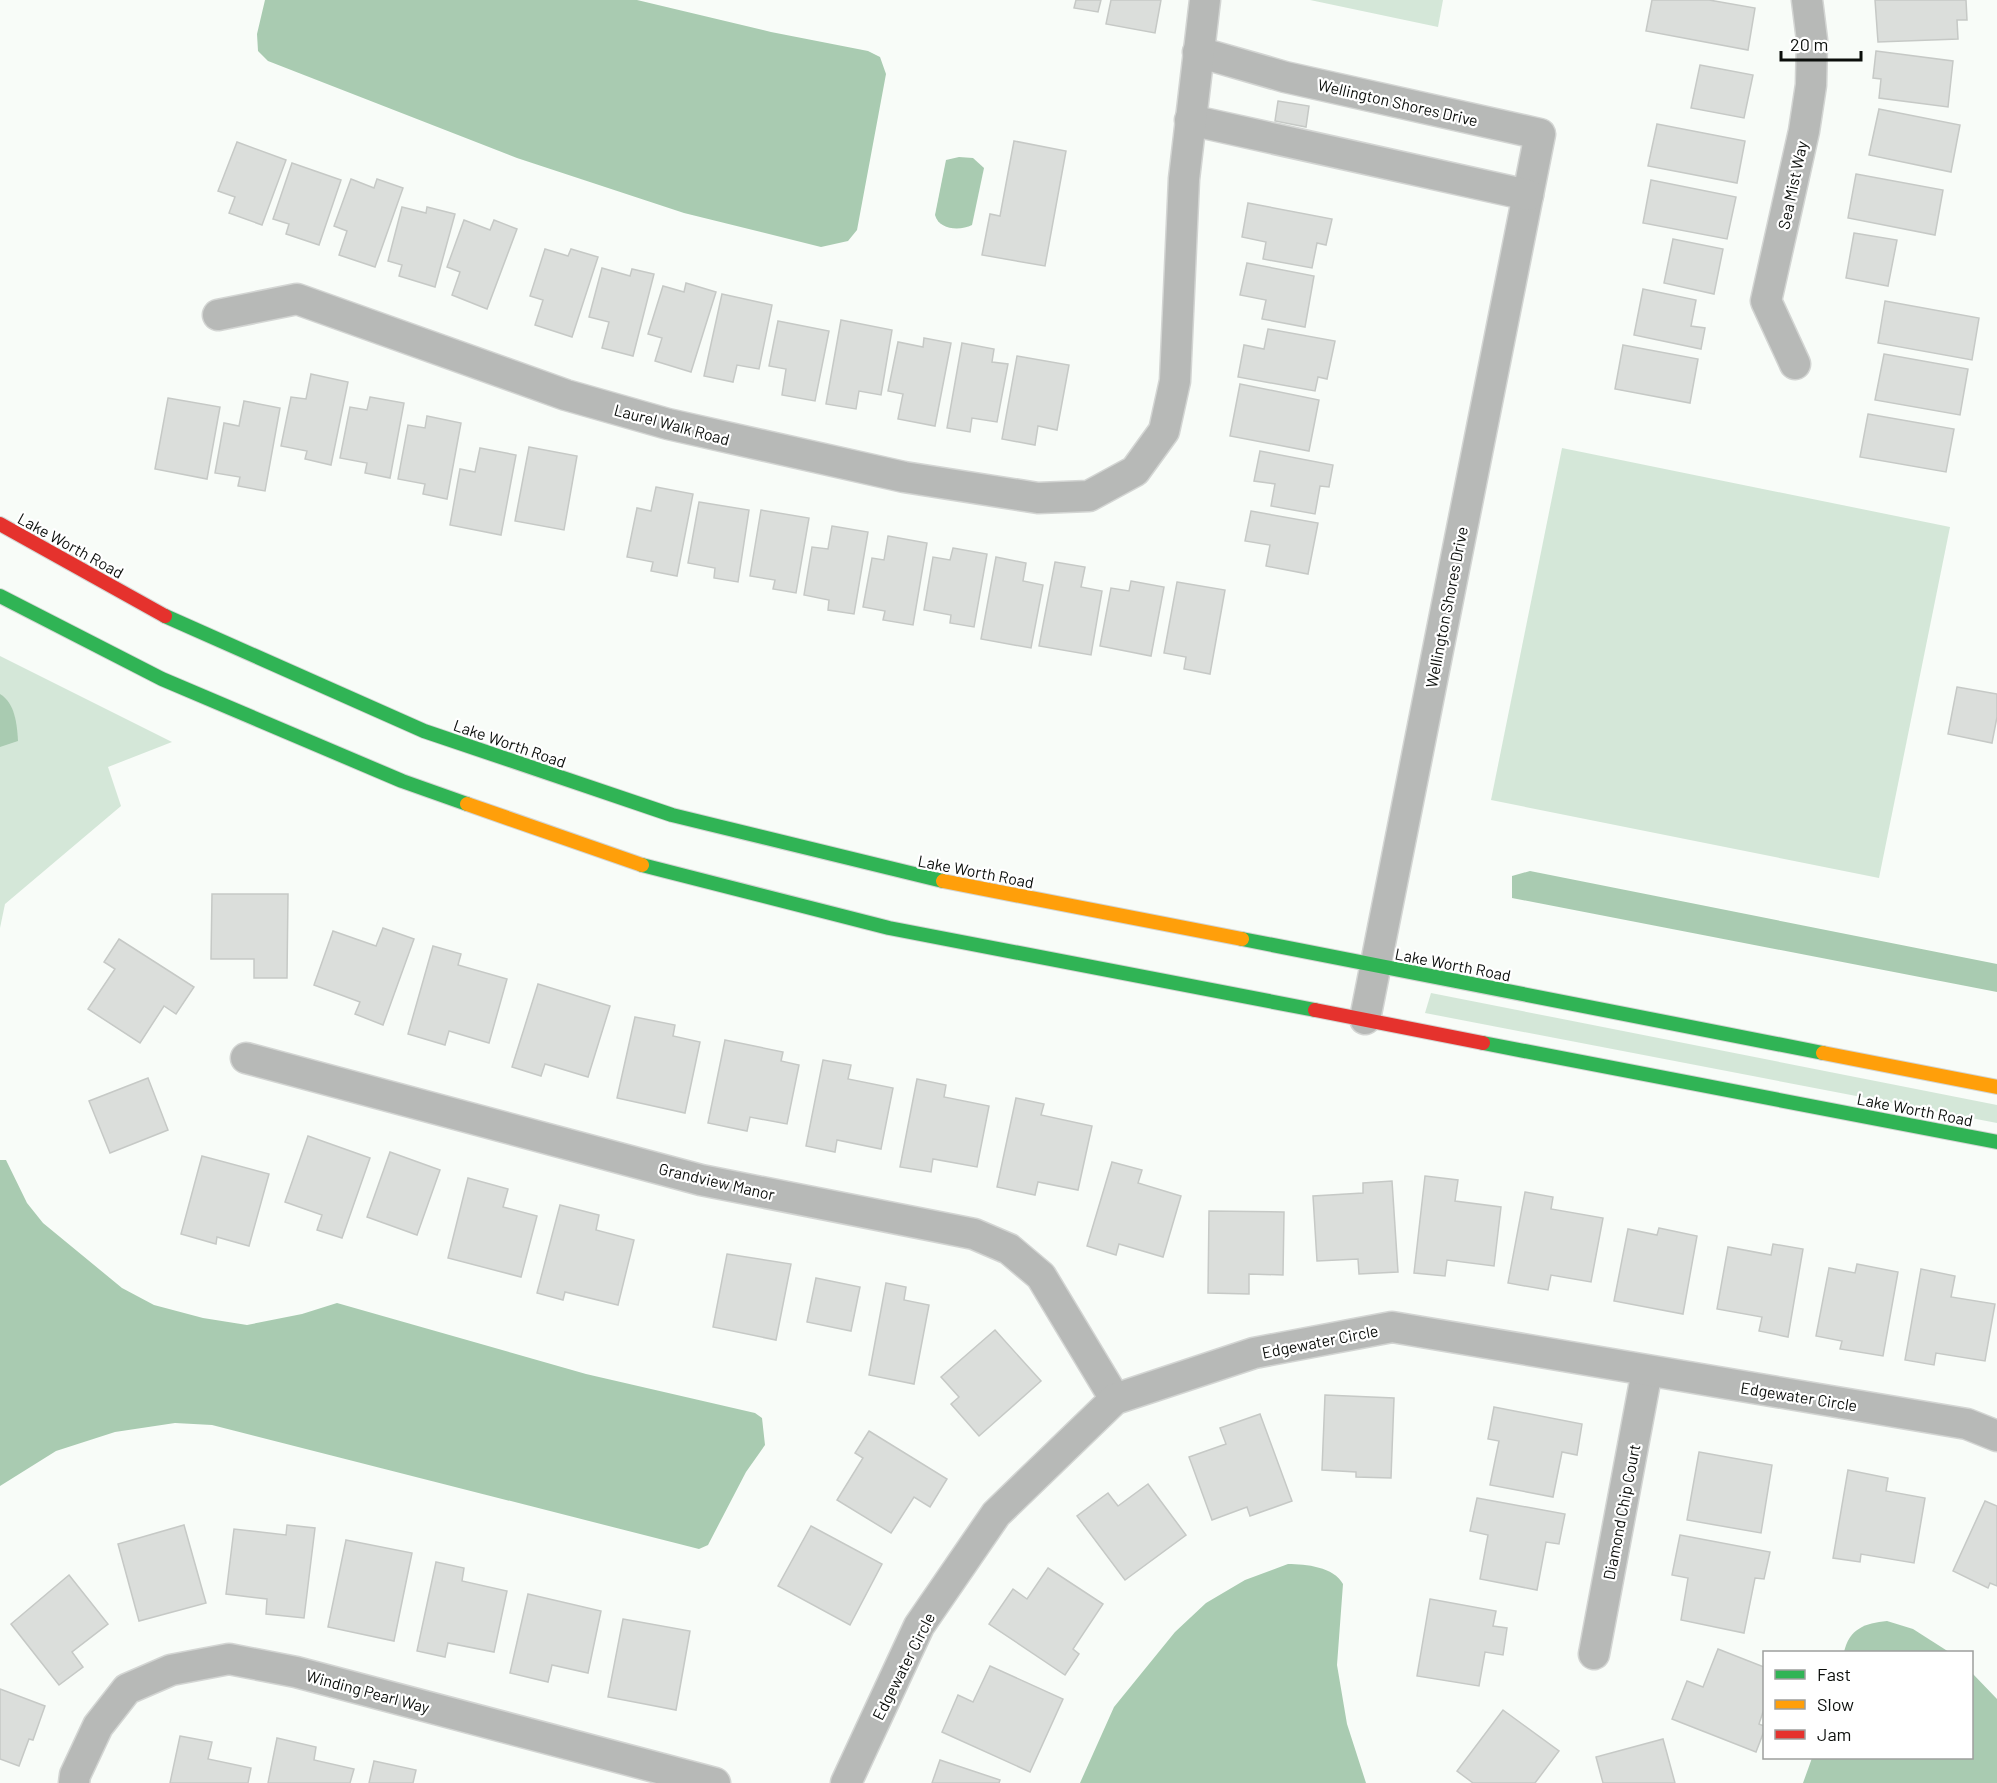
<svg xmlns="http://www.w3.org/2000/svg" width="1997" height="1783" font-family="Barlow,sans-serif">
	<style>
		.green { fill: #d4e7d8 }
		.water { fill: #a9cbb1 }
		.building { fill: #dbdedb; stroke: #c6c9c6; stroke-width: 1.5 }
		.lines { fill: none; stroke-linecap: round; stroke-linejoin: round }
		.street-casing { stroke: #d3d5d3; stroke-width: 33 }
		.fast-casing { stroke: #d3d5d3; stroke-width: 16 }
		.slow-casing { stroke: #d3d5d3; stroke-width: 16 }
		.jam-casing { stroke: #d3d5d3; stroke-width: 16 }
		.street { stroke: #b7b9b7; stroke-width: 30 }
		.fast { stroke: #30b455; stroke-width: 14 }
		.slow { stroke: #ff9f0a; stroke-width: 14 }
		.jam { stroke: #e5322d; stroke-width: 14 }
		.labels { text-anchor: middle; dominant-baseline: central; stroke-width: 4.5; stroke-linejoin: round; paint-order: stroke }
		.street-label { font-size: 16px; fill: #0b0e0b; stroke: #fff }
	</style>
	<rect width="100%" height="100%" fill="#f8fcf8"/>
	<g class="green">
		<path d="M1310 0H1443L1438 27Z"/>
		<path d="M1562 448 1950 527 1879 878 1491 800Z"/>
		<path d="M0 656 172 742 108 767 121 806 5 904 0 928Z"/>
		<path d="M1431 993 1997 1105V1123L1425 1013Z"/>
	</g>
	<g class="water">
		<path d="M265 0H637L771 32 868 51 880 57 886 74 857 230 848 241 821 247 684 213 517 158 268 61 258 51 257 34Z"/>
		<path d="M959 157 973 158 984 168 972 225C960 231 939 230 935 215L946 160Z"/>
		<path d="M0 694C15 703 17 724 18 741L0 747Z"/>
		<path d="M1530 871 1997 964V992L1512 898V876Z"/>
		<path d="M0 1160H6L27 1203 43 1223 122 1288 154 1305 203 1318 247 1325 302 1314 337 1303 586 1374 755 1413 762 1418 765 1445 746 1472 708 1545 699 1549 212 1425 175 1423 115 1432 56 1451 0 1486Z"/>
		<path d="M1288 1564C1306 1564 1334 1567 1343 1584L1337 1665 1347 1724 1366 1783H1080L1114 1707 1175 1632 1206 1603 1245 1580Z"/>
		<path d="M1887 1621 1913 1629 1949 1652H1844C1849 1629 1865 1623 1887 1621Z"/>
		<path d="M1972 1673 1997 1699V1783H1803L1812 1758H1972Z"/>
	</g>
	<g class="building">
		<path d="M1076 0H1101L1098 12 1074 8Z"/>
		<path d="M1111 0H1161L1155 33 1106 24Z"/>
		<path d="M1652 0H1709L1755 8 1748 50 1646 31Z"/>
		<path d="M1875 0H1966L1967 20H1957L1958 39 1878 42Z"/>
		<path d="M1876 51 1953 61 1948 107 1879 98 1881 79 1873 78Z"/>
		<path d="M1700 65 1753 75 1744 118 1691 108Z"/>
		<path d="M1278 101 1309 106 1306 127 1275 121Z"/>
		<path d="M1879 109 1960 125 1951 172 1869 155Z"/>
		<path d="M1657 124 1745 141 1737 183 1648 166Z"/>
		<path d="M1014 141 1066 151 1045 266 982 255 990 214 1000 216Z"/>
		<path d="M237 142 286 160 262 225 229 213 235 197 218 191Z"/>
		<path d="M292 163 341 180 319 245 286 234 289 224 273 219Z"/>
		<path d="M1856 174 1943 190 1935 235 1848 218Z"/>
		<path d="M351 179 374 188 377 179 403 188 375 267 339 255 347 231 334 226Z"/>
		<path d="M1651 180 1736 197 1727 239 1643 223Z"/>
		<path d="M1248 203 1332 219 1326 245 1317 243 1312 268 1263 259 1266 242 1242 237Z"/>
		<path d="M402 207 426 213 427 207 455 214 435 287 399 276 402 265 388 261Z"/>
		<path d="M464 220 490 230 494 220 517 229 487 309 452 295 460 272 447 267Z"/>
		<path d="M1854 233 1897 240 1888 286 1846 278Z"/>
		<path d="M1673 239 1723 249 1714 294 1664 283Z"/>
		<path d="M545 249 568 256 571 249 598 257 572 337 535 325 543 300 530 296Z"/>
		<path d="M1247 263 1314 276 1305 327 1262 319 1266 300 1240 295Z"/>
		<path d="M602 268 630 276 632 269 654 274 633 356 602 348 609 322 589 317Z"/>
		<path d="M686 283 716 292 691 372 655 361 662 338 648 334 663 286 684 292Z"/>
		<path d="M1643 289 1696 300 1691 326 1705 328 1701 349 1634 335Z"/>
		<path d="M722 294 772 305 759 369 737 365 733 382 704 376Z"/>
		<path d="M1885 301 1979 318 1972 360 1878 343Z"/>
		<path d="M841 320 892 330 881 395 859 391 856 409 826 404Z"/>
		<path d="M778 321 829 331 815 401 782 395 786 369 769 366Z"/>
		<path d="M1268 329 1335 341 1327 379 1318 377 1315 391 1238 377 1244 345 1264 349Z"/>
		<path d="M924 338 951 343 935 426 898 419 903 394 888 391 898 342 923 347Z"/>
		<path d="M962 343 994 349 992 362 1008 364 997 422 972 418 970 432 947 428Z"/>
		<path d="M1623 345 1698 359 1690 403 1615 389Z"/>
		<path d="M1884 354 1968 369 1960 415 1875 400Z"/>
		<path d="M1017 356 1069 365 1057 430 1038 426 1035 445 1002 439Z"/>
		<path d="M311 374 348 382 331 465 305 459 307 451 281 446 291 397 306 399Z"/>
		<path d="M1240 384 1319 400 1309 451 1230 436Z"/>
		<path d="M370 397 404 403 390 478 365 473 367 463 340 458 350 407 367 410Z"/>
		<path d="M168 398 220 407 207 479 155 469Z"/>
		<path d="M244 401 280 408 265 491 238 486 240 477 215 473 224 423 239 426Z"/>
		<path d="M1868 414 1954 429 1946 472 1860 457Z"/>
		<path d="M427 416 461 423 447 499 423 494 425 484 398 479 408 425 425 428Z"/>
		<path d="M529 447 577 456 564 530 515 521Z"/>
		<path d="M480 448 516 455 501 535 450 525 460 469 475 472Z"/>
		<path d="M1260 451 1333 465 1329 487 1320 486 1315 514 1271 506 1275 484 1254 481Z"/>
		<path d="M656 487 693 494 677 576 651 571 653 562 627 557 637 508 651 511Z"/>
		<path d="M699 502 749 510 738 582 714 578 715 568 688 563Z"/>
		<path d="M761 510 809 518 796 593 773 589 775 580 750 576Z"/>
		<path d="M1251 511 1318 523 1308 574 1266 566 1270 545 1245 541Z"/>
		<path d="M832 526 868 532 854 614 828 610 829 600 804 595 812 547 828 549Z"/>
		<path d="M888 536 927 543 913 625 883 620 885 611 863 607 872 558 884 560Z"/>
		<path d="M953 548 987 554 974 627 950 623 951 615 924 610 933 557 950 560Z"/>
		<path d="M996 557 1026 563 1023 581 1043 585 1031 648 981 639Z"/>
		<path d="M1055 562 1085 567 1081 587 1102 591 1091 655 1039 646Z"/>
		<path d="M1131 581 1164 587 1151 656 1100 646 1111 588 1129 591Z"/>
		<path d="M1177 582 1225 590 1210 674 1184 669 1186 657 1164 653Z"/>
		<path d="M1957 687 1997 694V717L1992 743 1948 734Z"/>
		<path d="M212 894H288L287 978H254V959H211Z"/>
		<path d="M383 928 414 939 383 1025 355 1014 360 1002 314 985 333 931 376 946Z"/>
		<path d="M119 939 194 987 176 1014 164 1006 140 1043 88 1009 115 969 104 962Z"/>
		<path d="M433 946 461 954 458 965 507 979 489 1043 449 1031 445 1045 408 1034Z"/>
		<path d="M538 984 610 1006 588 1077 545 1064 541 1076 512 1067Z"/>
		<path d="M635 1017 675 1025 673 1036 700 1042 685 1113 617 1098Z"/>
		<path d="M725 1040 783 1052 781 1061 799 1065 787 1124 750 1117 747 1131 708 1123Z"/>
		<path d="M823 1060 851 1065 848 1079 893 1088 881 1149 837 1140 835 1152 806 1146Z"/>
		<path d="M148 1078 168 1130 110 1153 89 1101Z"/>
		<path d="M917 1079 946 1085 944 1097 989 1106 977 1167 933 1159 931 1172 900 1167Z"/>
		<path d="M1016 1098 1044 1104 1041 1115 1092 1126 1078 1190 1038 1182 1035 1195 997 1187Z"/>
		<path d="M308 1136 370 1158 342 1238 317 1230 322 1215 285 1202Z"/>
		<path d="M390 1152 440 1170 417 1235 367 1217Z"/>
		<path d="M202 1156 269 1174 249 1246 217 1237 216 1244 181 1234Z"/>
		<path d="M1112 1162 1142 1170 1138 1183 1181 1196 1163 1257 1119 1244 1116 1255 1087 1246Z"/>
		<path d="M1425 1176 1458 1180 1455 1201 1501 1207 1494 1266 1447 1260 1445 1276 1414 1273Z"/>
		<path d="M468 1178 508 1189 503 1207 537 1216 521 1277 448 1258Z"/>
		<path d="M1392 1181 1398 1272 1359 1274 1358 1259 1317 1261 1313 1196 1363 1193V1183Z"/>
		<path d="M1525 1192 1553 1197 1551 1209 1603 1218 1591 1282 1551 1275 1548 1290 1508 1283Z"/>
		<path d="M560 1205 599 1215 596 1230 634 1240 618 1305 565 1292 563 1300 537 1293Z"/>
		<path d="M1209 1211 1284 1212 1283 1275 1249 1274V1294L1208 1293Z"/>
		<path d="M1659 1228 1697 1236 1683 1314 1614 1301 1628 1229 1657 1235Z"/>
		<path d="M1773 1244 1803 1249 1788 1337 1759 1331 1762 1317 1717 1309 1728 1247 1771 1255Z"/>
		<path d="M727 1254 791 1264 776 1340 713 1327Z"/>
		<path d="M1857 1264 1898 1272 1883 1356 1840 1349 1842 1341 1816 1336 1829 1268 1855 1273Z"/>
		<path d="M1921 1269 1955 1276 1951 1297 1995 1304 1985 1361 1936 1353 1934 1365 1905 1360Z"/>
		<path d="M816 1278 860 1287 851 1331 807 1322Z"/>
		<path d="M886 1283 906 1287 904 1300 929 1305 914 1384 869 1375Z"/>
		<path d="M995 1330 1041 1381 979 1436 951 1404 959 1397 941 1377Z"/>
		<path d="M1325 1395 1394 1398 1391 1478 1356 1477V1472L1322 1470Z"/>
		<path d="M1494 1407 1582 1424 1577 1455 1562 1452 1553 1497 1490 1485 1499 1441 1488 1439Z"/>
		<path d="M1260 1414 1292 1501 1250 1516 1247 1507 1212 1520 1189 1457 1226 1444 1220 1428Z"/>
		<path d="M869 1431 947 1479 930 1507 914 1497 891 1533 837 1500 863 1458 855 1453Z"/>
		<path d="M1699 1452 1772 1465 1761 1533 1687 1520Z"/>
		<path d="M1848 1470 1888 1478 1886 1491 1925 1498 1914 1563 1861 1554 1860 1562 1833 1558Z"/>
		<path d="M1148 1484 1186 1535 1125 1580 1077 1516 1108 1493 1118 1506Z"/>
		<path d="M1477 1498 1565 1514 1559 1544 1546 1542 1537 1590 1480 1579 1488 1535 1470 1531Z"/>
		<path d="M1985 1501 1997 1506V1586L1990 1583 1988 1588 1953 1571Z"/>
		<path d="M184 1525 206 1603 139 1621 118 1544Z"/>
		<path d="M287 1525 315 1528 304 1618 266 1614 267 1599 226 1594 234 1529 286 1535Z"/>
		<path d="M811 1526 882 1564 850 1625 778 1586Z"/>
		<path d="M1680 1535 1770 1552 1764 1579 1755 1578 1744 1633 1681 1620 1688 1578 1672 1575Z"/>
		<path d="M346 1540 412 1553 394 1641 328 1627Z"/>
		<path d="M436 1562 464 1568 462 1581 507 1591 494 1652 448 1643 445 1657 417 1651Z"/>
		<path d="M1048 1568 1103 1604 1073 1649 1079 1654 1065 1675 989 1624 1013 1589 1027 1599Z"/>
		<path d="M69 1575 108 1624 72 1652 83 1667 59 1685 11 1624Z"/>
		<path d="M528 1594 601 1611 588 1673 552 1665 548 1682 510 1673Z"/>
		<path d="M1430 1599 1496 1611 1493 1626 1507 1628 1503 1655 1485 1652 1479 1686 1417 1676Z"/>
		<path d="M623 1619 690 1631 676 1710 608 1697Z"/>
		<path d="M1718 1649 1764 1667V1709L1759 1724 1764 1726V1731L1756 1752 1672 1719 1687 1681 1703 1687Z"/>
		<path d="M990 1666 1063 1699 1030 1772 942 1732 958 1695 973 1702Z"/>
		<path d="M0 1689 45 1706 33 1740 29 1739 19 1766 0 1759Z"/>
		<path d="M1503 1710 1559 1751 1535 1783H1473L1457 1771Z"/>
		<path d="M180 1736 212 1742 208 1759 251 1768 248 1783H170Z"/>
		<path d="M277 1738 316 1747 314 1760 354 1769 350 1783H268Z"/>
		<path d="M1663 1739 1675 1783H1603L1596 1757Z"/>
		<path d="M940 1760 1000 1780 999 1783H932Z"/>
		<path d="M374 1761 416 1770 413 1783H369Z"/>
	</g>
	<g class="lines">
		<defs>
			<g id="street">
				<path d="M1198 52 1285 77 1540 134 1365 1019"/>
				<path d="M1190 120 1528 195"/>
				<path d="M218 315 297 299 566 395 668 424 904 477 1038 498 1089 496 1135 471 1164 431 1175 381 1184 179 1205 0"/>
				<path d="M1795 364 1766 301 1804 131 1811 85 1812 40 1807 0"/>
				<path d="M246 1058 701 1180 974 1234 1009 1249 1041 1276 1115 1399"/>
				<path d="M1594 1654 1647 1371"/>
				<path d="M74 1783 75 1775 98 1726 127 1689 171 1670 229 1659 296 1672 715 1783"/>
				<path d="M846 1783 919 1626 996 1514 1115 1399 1254 1353 1392 1327 1967 1424 1997 1436"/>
			</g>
			<g id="fast">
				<path d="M0 596 162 679 402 781 467 804"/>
				<path d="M165 616 424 731 672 815 943 881"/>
				<path d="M642 865 889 928 1315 1010"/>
				<path d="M1242 939 1823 1053"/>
				<path d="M1483 1043 1997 1142"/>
			</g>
			<g id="slow">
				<path d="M467 804 642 865"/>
				<path d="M943 881 1242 939"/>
				<path d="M1823 1053 1997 1087"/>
			</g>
			<g id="jam">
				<path d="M0 524 165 616"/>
				<path d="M1315 1010 1483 1043"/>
			</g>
		</defs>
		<use href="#street" class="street-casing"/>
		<use href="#fast" class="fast-casing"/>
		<use href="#slow" class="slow-casing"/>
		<use href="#jam" class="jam-casing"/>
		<use href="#street" class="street"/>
		<use href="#fast" class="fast"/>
		<use href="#slow" class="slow"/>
		<use href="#jam" class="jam"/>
	</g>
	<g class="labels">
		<g class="street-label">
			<text transform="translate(1398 102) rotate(13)">Wellington Shores Drive</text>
			<text transform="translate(1792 185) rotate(-78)">Sea Mist Way</text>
			<text transform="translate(672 424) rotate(15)">Laurel Walk Road</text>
			<text transform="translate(71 545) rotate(29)">Lake Worth Road</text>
			<text transform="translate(1446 607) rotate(-79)">Wellington Shores Drive</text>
			<text transform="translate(510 743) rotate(19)">Lake Worth Road</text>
			<text transform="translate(976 871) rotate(11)">Lake Worth Road</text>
			<text transform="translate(1453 964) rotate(11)">Lake Worth Road</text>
			<text transform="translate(1915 1109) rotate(11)">Lake Worth Road</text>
			<text transform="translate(717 1181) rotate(13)">Grandview Manor</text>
			<text transform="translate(1320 1341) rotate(-11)">Edgewater Circle</text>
			<text transform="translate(1799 1396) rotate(9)">Edgewater Circle</text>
			<text transform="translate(1621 1512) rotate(-79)">Diamond Chip Court</text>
			<text transform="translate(903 1666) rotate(-63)">Edgewater Circle</text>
			<text transform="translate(368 1691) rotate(15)">Winding Pearl Way</text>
		</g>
	</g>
	<rect x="1763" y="1651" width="210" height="108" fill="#ffffff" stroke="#9d9f9d" stroke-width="1.5"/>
	<rect x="1775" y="1670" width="30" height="9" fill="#30b455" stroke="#9d9f9d" stroke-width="1.5"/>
	<text x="1817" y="1681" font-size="18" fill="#0b0e0b">Fast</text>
	<rect x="1775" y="1700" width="30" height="9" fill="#ff9f0a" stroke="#9d9f9d" stroke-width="1.5"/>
	<text x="1817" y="1711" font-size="18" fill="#0b0e0b">Slow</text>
	<rect x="1775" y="1730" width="30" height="9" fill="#e5322d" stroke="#9d9f9d" stroke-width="1.5"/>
	<text x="1817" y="1741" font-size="18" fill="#0b0e0b">Jam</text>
	<path d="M1781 51v9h80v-9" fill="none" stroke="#0b0e0b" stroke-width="3"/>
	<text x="1790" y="51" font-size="18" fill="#0b0e0b" stroke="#ffffff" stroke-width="4.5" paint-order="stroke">20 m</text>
</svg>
